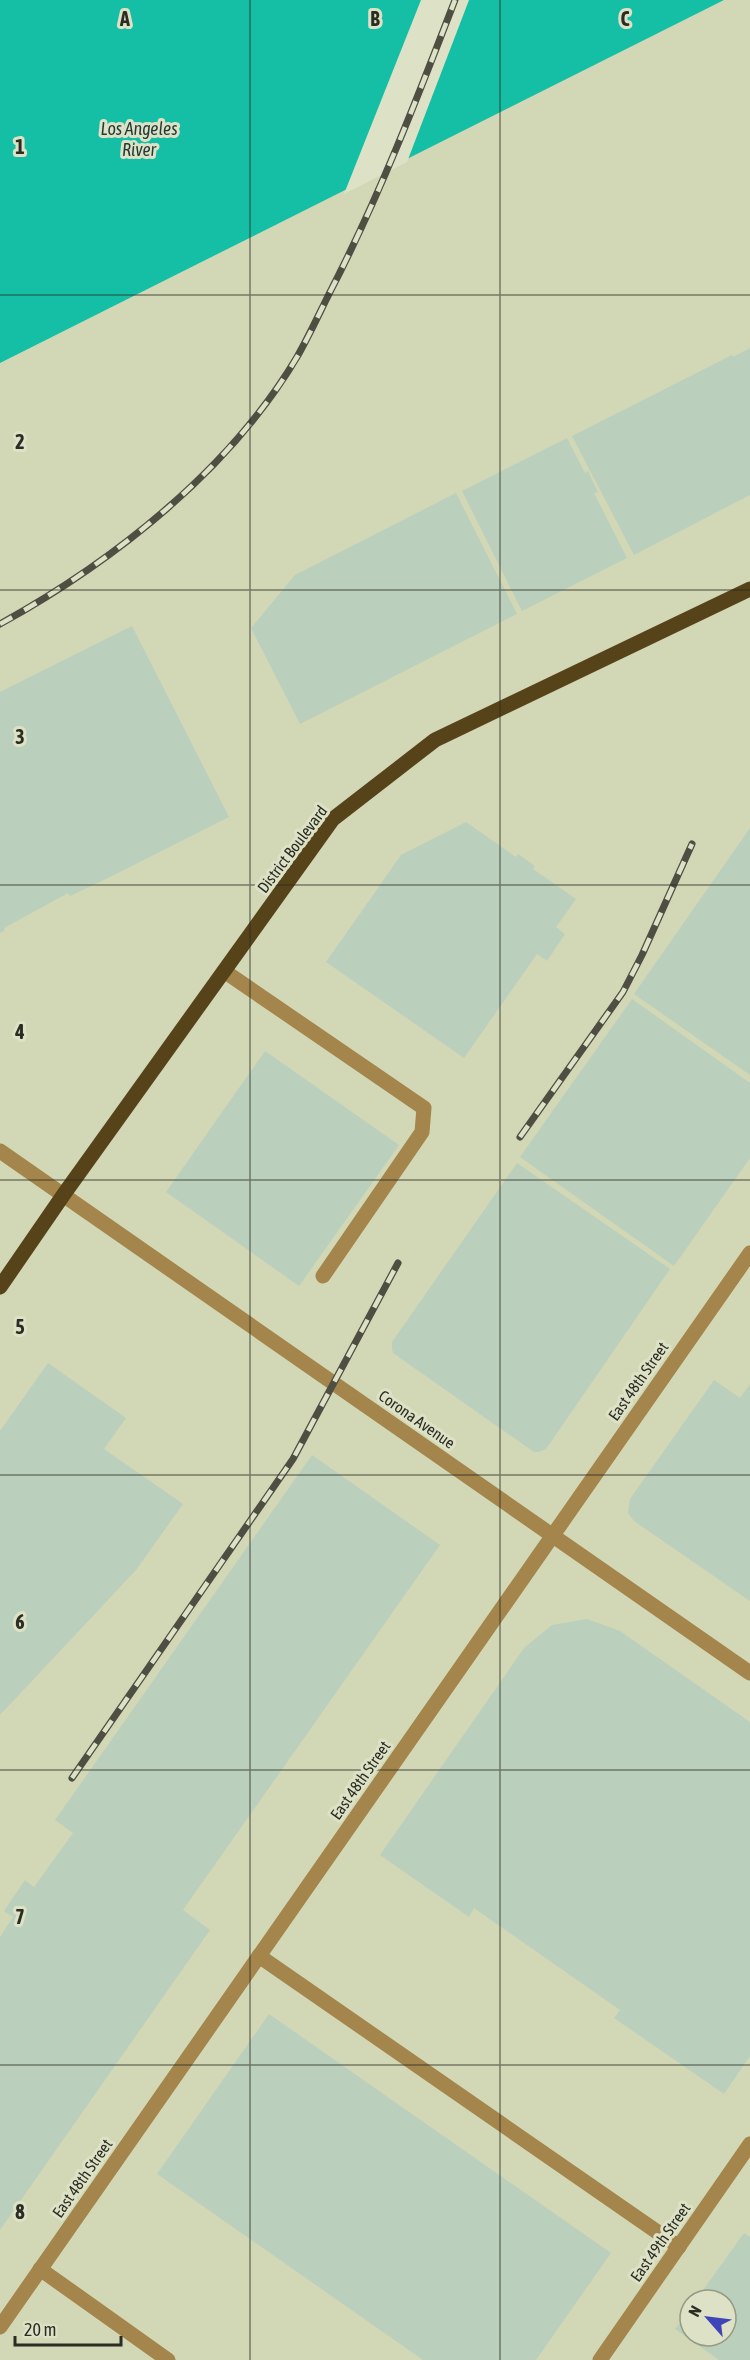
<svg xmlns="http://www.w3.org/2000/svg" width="750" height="2360" font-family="'Asap Condensed',sans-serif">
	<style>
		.built { fill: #d2d7b5; fill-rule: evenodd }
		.water { fill: #15bfa6 }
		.pier { fill: #dde2c6 }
		.building { fill: #bbd0bc }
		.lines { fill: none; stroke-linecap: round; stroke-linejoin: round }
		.minor { stroke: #a4854b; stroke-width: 15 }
		.major { stroke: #574319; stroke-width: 15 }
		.rail-casing { stroke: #4e4f42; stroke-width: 7 }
		.rail { stroke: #dde2c6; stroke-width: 4.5; stroke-dasharray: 14; stroke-linecap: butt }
		.grid { fill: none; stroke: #2b2c22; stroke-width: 1.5; stroke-opacity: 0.55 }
		.labels { text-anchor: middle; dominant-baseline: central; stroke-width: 6; stroke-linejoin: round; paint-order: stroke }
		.street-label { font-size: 16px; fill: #2b2c22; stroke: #dde2c6 }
		.water-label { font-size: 18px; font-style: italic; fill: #233b36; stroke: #dde2c6 }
		.grid-label { font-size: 20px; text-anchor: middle; font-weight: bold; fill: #2b2c22; stroke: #dde2c6; stroke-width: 6; stroke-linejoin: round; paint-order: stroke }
	</style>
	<rect width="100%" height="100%" fill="#dde2c6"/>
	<path class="built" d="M0 0H750V2360H0ZM690 2300H726V2336H690Z"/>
	<path class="water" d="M0 0H724L0 363Z"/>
	<path class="pier" d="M421 0H469L407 162 344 194Z"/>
	<g class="building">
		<path d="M750 348V495L634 555 572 436 732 355 733 357Z"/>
		<path d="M567 438 585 473 588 471 598 492 594 493 627 558 522 611 462 491Z"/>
		<path d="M456 493 517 614 300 724 251 628 295 575Z"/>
		<path d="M132 626 229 817 110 877 70 896 68 893 4 928 5 930 0 933V692Z"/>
		<path d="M466 822 516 857 518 854 535 866 533 869 576 899 556 927 565 934 547 961 537 954 464 1058 326 962 401 855Z"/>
		<path d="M750 828V1075L634 994Z"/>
		<path d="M632 999 750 1083V1158L674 1266 520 1157Z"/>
		<path d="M265 1051 399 1145 299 1286 166 1192Z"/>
		<path d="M517 1163 670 1269 546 1449 539 1452H534L393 1353 392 1349V1342Z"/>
		<path d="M48 1363 126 1418 104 1449 183 1504 136 1570 0 1715V1431Z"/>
		<path d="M714 1380 740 1398 750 1384V1601L634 1521 628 1513 630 1499Z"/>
		<path d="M312 1455 440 1545 183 1910 210 1930 0 2230V1937L13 1917 4 1911 25 1880 34 1887 73 1833 55 1820Z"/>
		<path d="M587 1619 620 1631 750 1722V2056L724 2094 614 2018 620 2010 474 1908 469 1917 380 1855 524 1648 552 1625Z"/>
		<path d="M269 2014 611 2253 536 2360H423L157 2174Z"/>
		<path d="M744 2233 750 2237V2360H719L675 2329 690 2309V2336H726V2300H696Z"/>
	</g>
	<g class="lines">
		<g class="minor">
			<path d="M224 971 424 1108 422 1132 323 1276"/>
			<path d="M0 1151 750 1673"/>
			<path d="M259 1956 679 2247"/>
			<path d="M40 2269 168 2360"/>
			<path d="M0 2327 750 1253"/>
			<path d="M600 2360 750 2144"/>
		</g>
		<path class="major" d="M0 1287 64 1194 333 819 435 740 750 589"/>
		<defs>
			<g id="rail">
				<path d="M0 624C114 561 230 470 297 357 309 336 319 314 330 292 379 197 417 99 455 0"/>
				<path d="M520 1137 623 992 642 955 692 844"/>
				<path d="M72 1778 293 1459 398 1263"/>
			</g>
		</defs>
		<use href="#rail" class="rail-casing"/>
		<use href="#rail" class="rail"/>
	</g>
	<path class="grid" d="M250 0V2360M500 0V2360M0 295H750M0 590H750M0 885H750M0 1180H750M0 1475H750M0 1770H750M0 2065H750"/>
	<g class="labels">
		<g class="street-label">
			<text transform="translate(292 849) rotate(-53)">District Boulevard</text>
			<text transform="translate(638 1381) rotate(-55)">East 48th Street</text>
			<text transform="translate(417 1419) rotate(35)">Corona Avenue</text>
			<text transform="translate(360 1780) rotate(-55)">East 48th Street</text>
			<text transform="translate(82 2178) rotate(-55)">East 48th Street</text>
			<text transform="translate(660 2242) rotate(-55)">East 49th Street</text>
		</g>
		<g class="water-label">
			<text x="139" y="128">Los Angeles<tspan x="139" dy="21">River</tspan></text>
		</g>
	</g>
	<g class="grid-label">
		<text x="125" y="26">A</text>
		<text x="375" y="26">B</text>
		<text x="625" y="26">C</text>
		<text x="20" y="154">1</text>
		<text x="20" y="449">2</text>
		<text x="20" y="744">3</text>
		<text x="20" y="1039">4</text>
		<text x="20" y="1334">5</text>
		<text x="20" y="1629">6</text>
		<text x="20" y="1924">7</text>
		<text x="20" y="2219">8</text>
	</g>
	<g transform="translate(708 2318) rotate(298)"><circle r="28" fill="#dde2c6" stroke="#969984" stroke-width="1.5"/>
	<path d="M0-4.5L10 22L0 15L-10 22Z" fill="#3f44b9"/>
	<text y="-9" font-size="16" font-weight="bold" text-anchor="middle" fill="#2b2c22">N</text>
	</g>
	<path d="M15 2336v9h106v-9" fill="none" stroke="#2b2c22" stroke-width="3"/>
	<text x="24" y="2336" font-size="18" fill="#2b2c22" stroke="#dde2c6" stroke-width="4.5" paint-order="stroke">20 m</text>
</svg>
